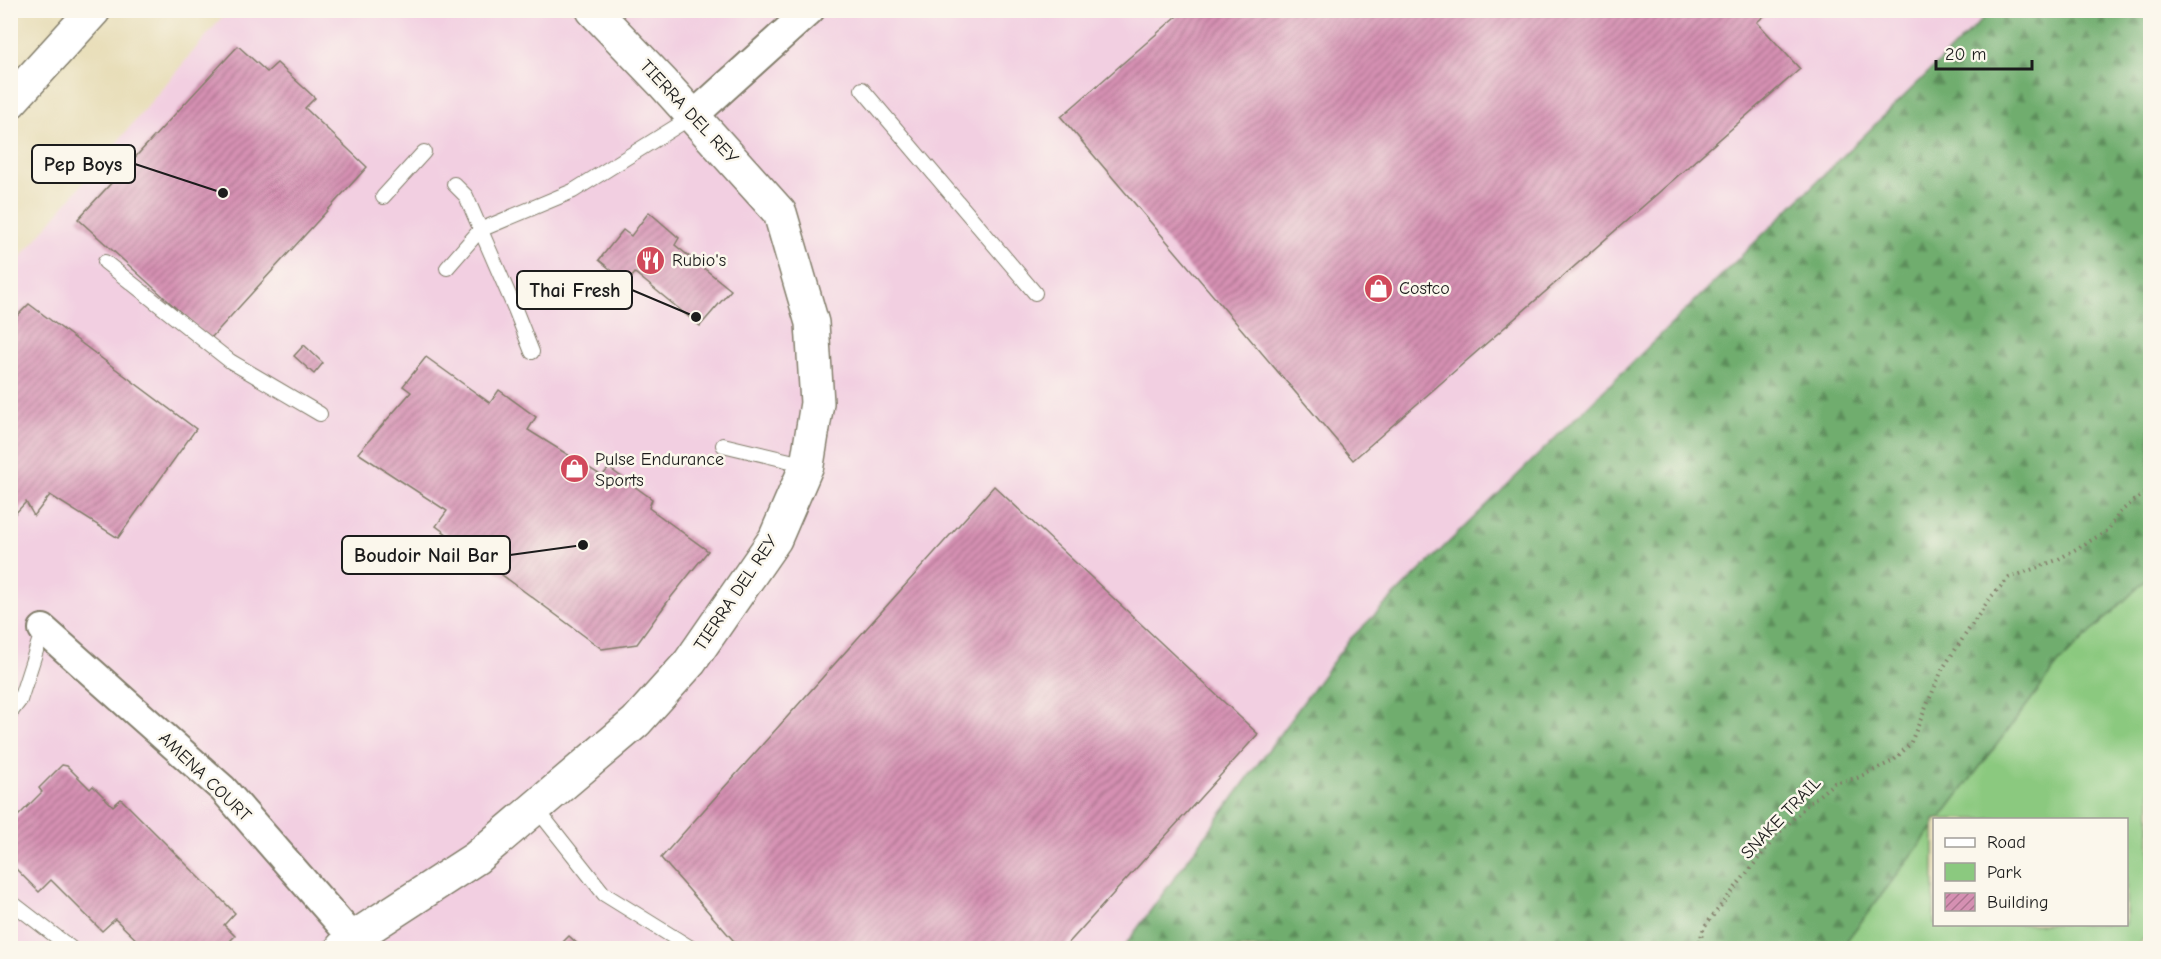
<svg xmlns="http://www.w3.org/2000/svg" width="2161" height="959" font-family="'Comic Neue',sans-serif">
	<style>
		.built { fill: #f2cfe1 }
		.green { fill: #8bc97f; stroke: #54724e; stroke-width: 1.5 }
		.forest { fill: url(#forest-firs); stroke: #466445; stroke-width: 1.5 }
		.building { fill: url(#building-hatch) }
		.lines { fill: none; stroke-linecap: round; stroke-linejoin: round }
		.service-casing { stroke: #827d6a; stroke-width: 16 }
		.minor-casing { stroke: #827d6a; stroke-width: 32 }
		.tertiary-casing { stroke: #827d6a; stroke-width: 36 }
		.primary-casing { stroke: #827d6a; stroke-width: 36 }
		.path { stroke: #827d6a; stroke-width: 4; stroke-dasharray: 1.5 4.5; stroke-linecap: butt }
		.service { stroke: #fff; stroke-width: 14 }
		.minor { stroke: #fff; stroke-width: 28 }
		.tertiary { stroke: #fff; stroke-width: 33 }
		.primary { stroke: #fff; stroke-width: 33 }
		.labels { text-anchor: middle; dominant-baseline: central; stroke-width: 5; stroke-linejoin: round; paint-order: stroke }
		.street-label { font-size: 18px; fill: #1c1c1c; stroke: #fbf7ec }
		.poi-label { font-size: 18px; fill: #1c1c1c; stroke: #fbf7ec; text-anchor: start }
		.leader { fill: none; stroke: #1c1c1c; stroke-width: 2 }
		.callout-dot { fill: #1c1c1c; stroke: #fbf7ec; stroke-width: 2 }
		.callout { fill: #fbf7ec; stroke: #1c1c1c; stroke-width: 2 }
		.callout-label { font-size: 20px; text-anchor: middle; font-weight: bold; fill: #1c1c1c }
	</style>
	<defs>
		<pattern id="forest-firs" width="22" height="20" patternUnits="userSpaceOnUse" patternTransform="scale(1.5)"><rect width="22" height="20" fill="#70ad6e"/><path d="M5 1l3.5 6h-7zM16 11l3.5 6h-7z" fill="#5b8c5a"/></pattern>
		<pattern id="building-hatch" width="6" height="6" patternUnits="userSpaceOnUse" patternTransform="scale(1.5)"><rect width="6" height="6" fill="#d590b2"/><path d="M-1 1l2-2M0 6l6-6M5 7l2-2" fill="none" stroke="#ac7590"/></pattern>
	</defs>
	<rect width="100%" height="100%" fill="#fbf7ec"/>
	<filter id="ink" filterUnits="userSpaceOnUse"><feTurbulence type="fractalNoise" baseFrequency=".0167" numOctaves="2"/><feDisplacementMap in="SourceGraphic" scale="12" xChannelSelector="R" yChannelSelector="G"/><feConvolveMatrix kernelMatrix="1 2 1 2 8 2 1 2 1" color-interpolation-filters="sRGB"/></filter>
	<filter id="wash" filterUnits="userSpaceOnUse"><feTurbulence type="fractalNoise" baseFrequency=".008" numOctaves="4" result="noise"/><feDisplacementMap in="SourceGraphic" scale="24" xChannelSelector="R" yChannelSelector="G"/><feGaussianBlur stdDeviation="1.35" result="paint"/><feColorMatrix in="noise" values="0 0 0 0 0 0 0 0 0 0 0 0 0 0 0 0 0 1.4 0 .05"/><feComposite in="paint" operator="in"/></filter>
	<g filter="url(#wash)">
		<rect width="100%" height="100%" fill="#e8deb9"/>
		<path class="built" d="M227 11H1992L1348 641 1123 948H11V269Z"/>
		<path class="green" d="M2150 576V932L2134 948H1841L1934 826V924H2126V820L1940 819 2059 663Z"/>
		<path class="forest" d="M1992 10 2150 11V576L2059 663 1940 819 1934 820V826L1841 948H1123L1348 641Z"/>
		<g id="blocks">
			<g class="building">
				<path d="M1184 10H1771L1757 22 1800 69 1353 460 1061 117Z"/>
				<path d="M238 46 267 72 277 63 315 98 305 108 367 167 210 339 78 219Z"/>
				<path d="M649 212 679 238 675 245 731 290 700 326 635 273 627 283 599 260 623 230 631 236Z"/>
				<path d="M29 304 196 429 118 538 50 495 34 516 26 502 10 519V323Z"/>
				<path d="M304 345 323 363 314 374 294 356Z"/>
				<path d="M426 357 490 403 499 390 536 417 528 430 602 476 609 468 652 499 649 508 708 551 668 601 637 644 602 649 436 526 447 511 358 453 411 392 403 386Z"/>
				<path d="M994 486 1258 734 1064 948H740L661 858Z"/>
				<path d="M62 765 67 766 90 789 93 786 113 806 121 799 235 913 224 925 235 936 224 947 226 948H145L115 919 102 931 51 880 39 892 10 863V824L42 792 39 788Z"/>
				<path d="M569 936 582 948H557Z"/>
			</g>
		</g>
	</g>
	<g filter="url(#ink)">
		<use href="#blocks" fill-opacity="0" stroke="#827d6a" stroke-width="1.5"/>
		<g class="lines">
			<defs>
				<g id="service">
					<path d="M862 89 1035 293"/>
					<path d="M454 184 466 196 515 309 532 352"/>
					<path d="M383 197 424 152"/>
					<path d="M105 262 230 361 320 414"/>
					<path d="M447 268 480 230 573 191 693 116"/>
					<path d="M723 445 807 465"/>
					<path d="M10 713 20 700 43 629"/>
					<path d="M536 808 604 894 691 948"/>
					<path d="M10 901 71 948"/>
				</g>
				<g id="minor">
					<path d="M693 116 810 10"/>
					<path d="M43 629 223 789 353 938"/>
				</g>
				<path id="tertiary" d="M342 948 353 938 476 858 636 722 690 662 775 539 807 465 817 403 812 323 780 213 663 83 593 10"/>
				<path id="primary" d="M10 102 94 10"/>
			</defs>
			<use href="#service" class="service-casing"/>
			<use href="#minor" class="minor-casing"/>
			<use href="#tertiary" class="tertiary-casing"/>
			<use href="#primary" class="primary-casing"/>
			<path class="path" d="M1698 948 1704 927 1777 835 1807 805 1834 783 1857 778 1893 761 1910 744 1943 668 1990 598 2009 578 2057 560 2107 531 2121 511 2150 489"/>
			<use href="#service" class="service"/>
			<use href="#minor" class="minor"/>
			<use href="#tertiary" class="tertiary"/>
			<use href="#primary" class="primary"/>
		</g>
	</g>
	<defs>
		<symbol id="restaurant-disc" viewBox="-11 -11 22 22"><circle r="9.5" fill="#d1495b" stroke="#fbf7ec"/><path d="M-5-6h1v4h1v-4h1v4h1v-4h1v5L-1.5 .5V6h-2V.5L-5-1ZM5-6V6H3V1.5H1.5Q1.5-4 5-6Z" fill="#fff"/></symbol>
		<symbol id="shop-disc" viewBox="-11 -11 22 22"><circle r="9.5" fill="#d1495b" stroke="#fbf7ec"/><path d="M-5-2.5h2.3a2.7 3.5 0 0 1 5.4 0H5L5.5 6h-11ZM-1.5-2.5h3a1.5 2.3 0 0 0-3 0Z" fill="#fff"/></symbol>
	</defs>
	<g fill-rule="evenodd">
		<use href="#restaurant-disc" x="634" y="244" width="33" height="33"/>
		<use href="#shop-disc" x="1362" y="272" width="33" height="33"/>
		<use href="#shop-disc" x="558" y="452" width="33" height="33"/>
	</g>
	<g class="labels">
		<g class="street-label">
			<text transform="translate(689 112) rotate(47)">TIERRA DEL REY</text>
			<text transform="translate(736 593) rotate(-56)">TIERRA DEL REY</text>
			<text transform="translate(205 777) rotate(44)">AMENA COURT</text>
			<text transform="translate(1781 818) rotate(-46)">SNAKE TRAIL</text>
		</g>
		<g class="poi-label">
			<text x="672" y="260">Rubio's</text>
			<text x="1399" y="288">Costco</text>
			<text x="595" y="459">Pulse Endurance<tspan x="595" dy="21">Sports</tspan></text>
		</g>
	</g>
	<path class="leader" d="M223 193L135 164M696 317L632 290M583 545L510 555"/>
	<g class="callout-dot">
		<circle cx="223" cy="193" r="6"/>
		<circle cx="696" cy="317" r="6"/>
		<circle cx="583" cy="545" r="6"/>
	</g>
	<g class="callout">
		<rect x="32" y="145" width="103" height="38" rx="6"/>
		<rect x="517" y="271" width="115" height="38" rx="6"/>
		<rect x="342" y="536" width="168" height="38" rx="6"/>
	</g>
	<g class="callout-label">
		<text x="83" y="171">Pep Boys</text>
		<text x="575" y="297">Thai Fresh</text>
		<text x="426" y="562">Boudoir Nail Bar</text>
	</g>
	<rect width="2161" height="959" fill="none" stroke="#fbf7ec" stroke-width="36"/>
	<rect x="1933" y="818" width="195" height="108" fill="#fbf7ec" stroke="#a29f99" stroke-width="1.5"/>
	<rect x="1945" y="838" width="30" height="9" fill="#ffffff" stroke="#a29f99" stroke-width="1.5"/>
	<text x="1987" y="848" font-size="18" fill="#1c1c1c">Road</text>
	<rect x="1945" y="863" width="30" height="18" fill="#8bc97f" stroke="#a29f99" stroke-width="1.5"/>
	<text x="1987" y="878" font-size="18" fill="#1c1c1c">Park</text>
	<rect x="1945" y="893" width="30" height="18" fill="url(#building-hatch)" stroke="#a29f99" stroke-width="1.5"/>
	<text x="1987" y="908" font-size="18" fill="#1c1c1c">Building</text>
	<path d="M1936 60v9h96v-9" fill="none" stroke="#1c1c1c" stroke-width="3"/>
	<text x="1945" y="60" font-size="18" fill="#1c1c1c" stroke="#fbf7ec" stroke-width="4.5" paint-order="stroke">20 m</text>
</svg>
